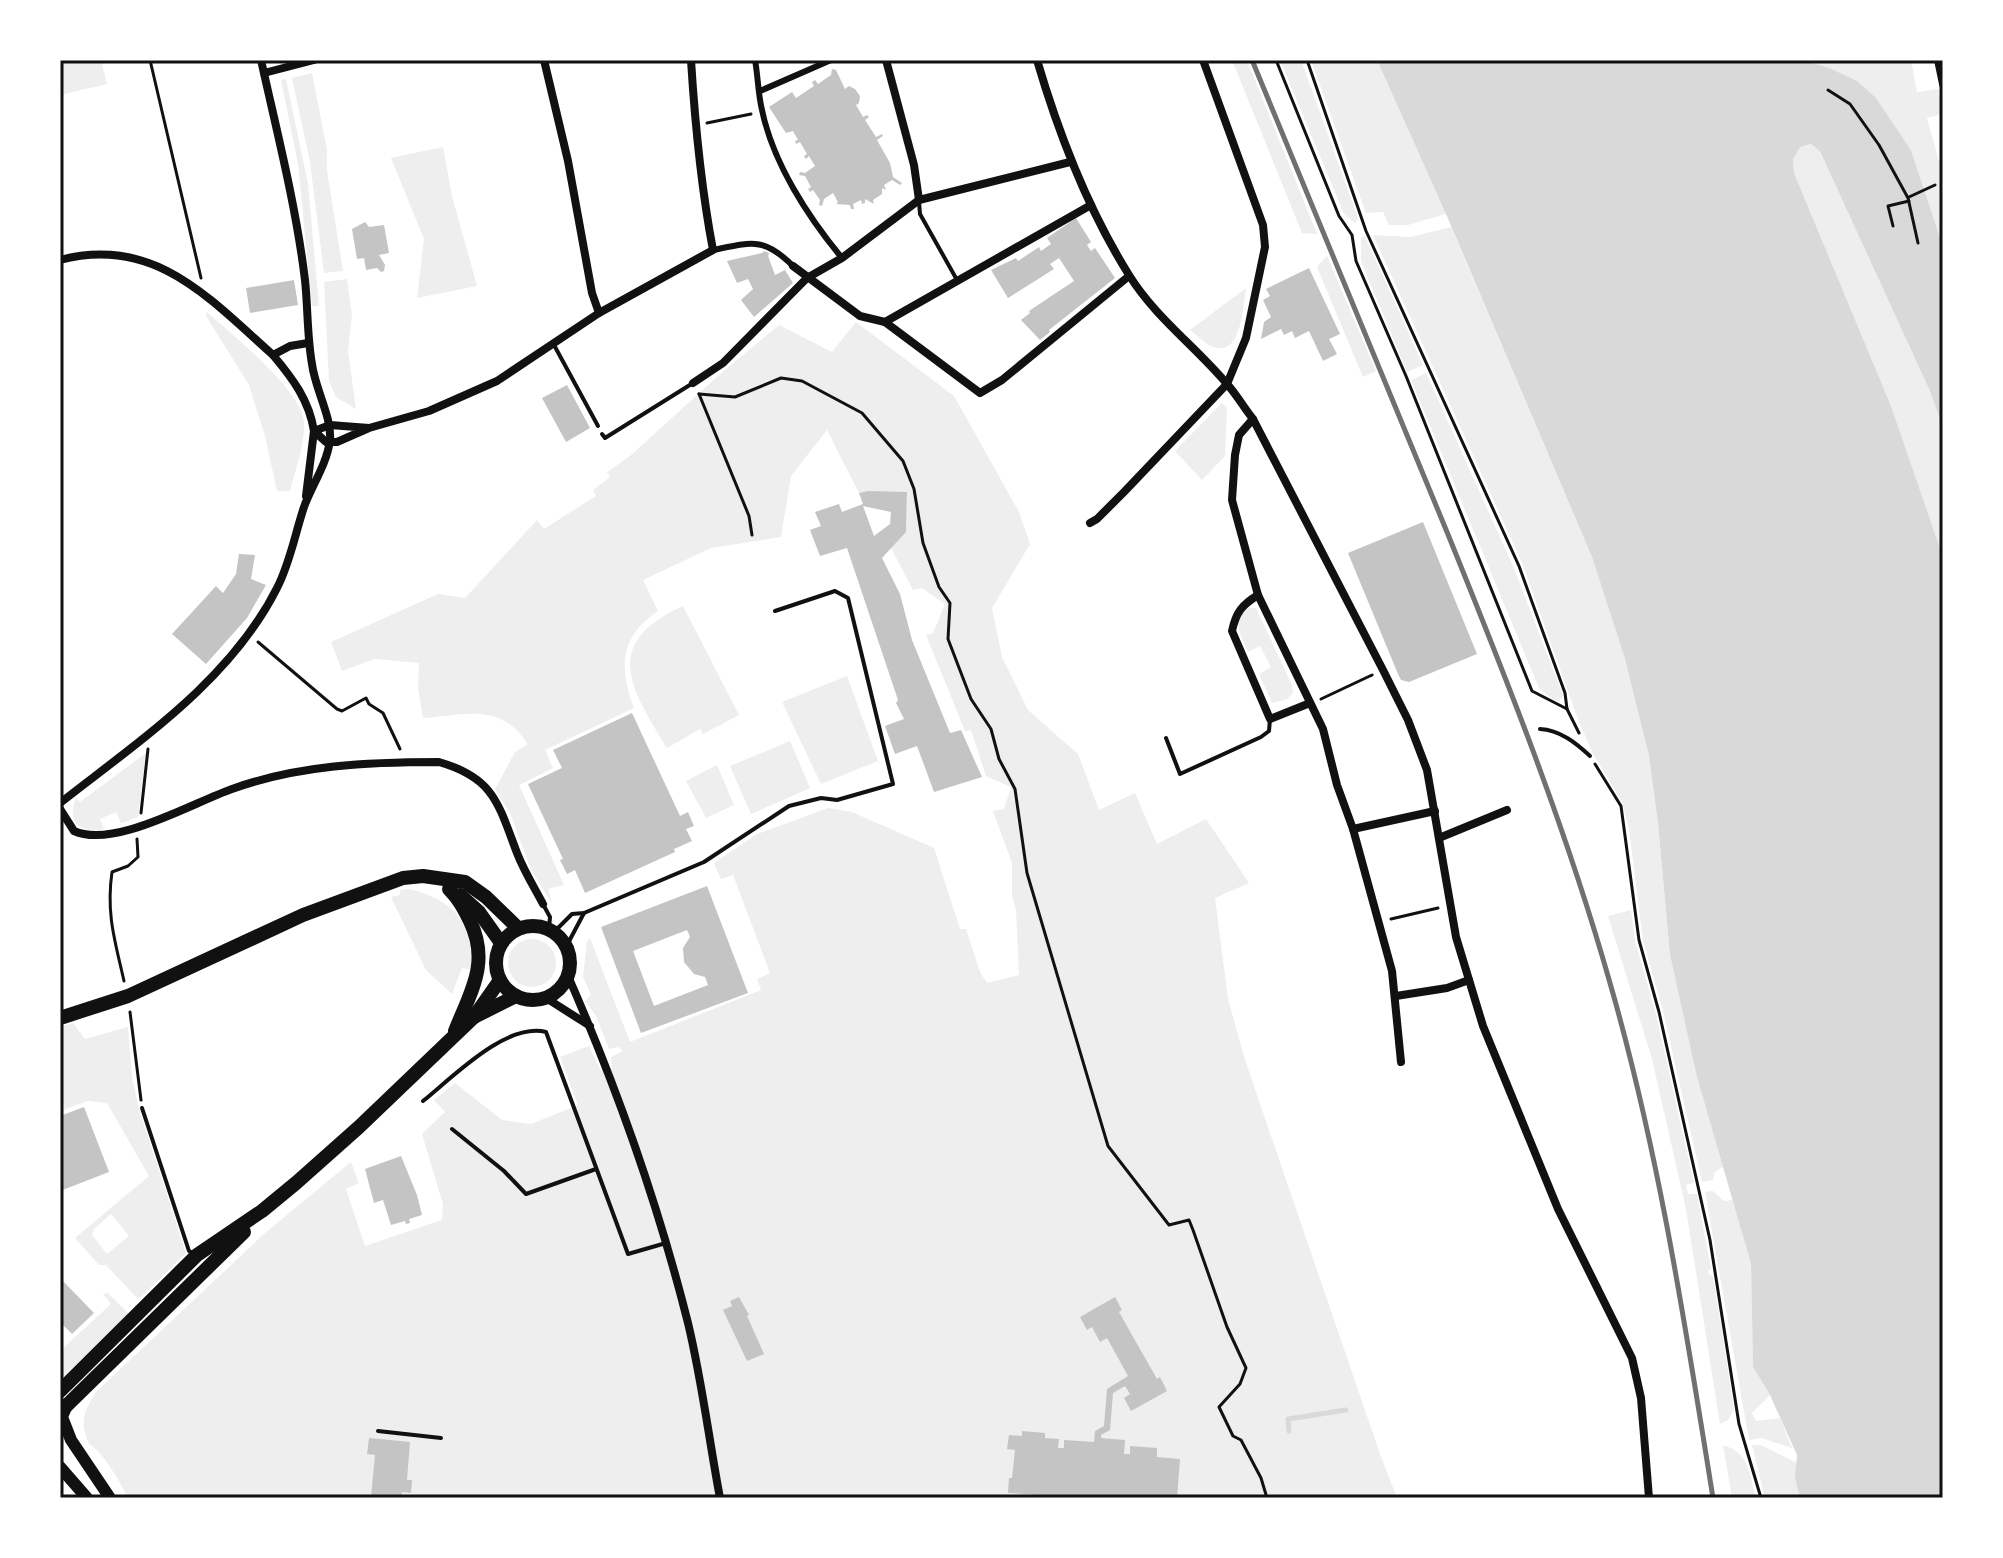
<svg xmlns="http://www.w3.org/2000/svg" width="2003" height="1558" font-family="'Open Sans',sans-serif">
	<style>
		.green { fill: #eee; fill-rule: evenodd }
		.water { fill: #d9d9d9 }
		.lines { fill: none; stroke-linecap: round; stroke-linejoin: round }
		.stream { stroke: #d9d9d9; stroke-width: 5 }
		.building { fill: #c4c4c4; fill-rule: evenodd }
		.path { stroke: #111; stroke-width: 3 }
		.service { stroke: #111; stroke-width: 4 }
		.pedestrian { stroke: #111; stroke-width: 6 }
		.minor { stroke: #111; stroke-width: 8 }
		.secondary { stroke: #111; stroke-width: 12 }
		.primary { stroke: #111; stroke-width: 14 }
		.rail { stroke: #707070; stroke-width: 5 }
		.neatline { fill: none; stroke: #111; stroke-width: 3 }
	</style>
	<rect width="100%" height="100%" fill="#fff"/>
	<g class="green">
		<path d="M60 60H101L107 84 60 95Z"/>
		<path d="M1232 60H1247L1317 234 1302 233Z"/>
		<path d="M1280 60H1301L1358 218 1355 223 1344 214Z"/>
		<path d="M1311 60H1377L1446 214 1408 225H1389L1383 212 1366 213Z"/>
		<path d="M1801 60H1911L1917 92 1938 89 1942 114 1927 118 1943 176V247L1911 150 1876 98 1827 67Z"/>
		<path d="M312 73 327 150V171L343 271 324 273 310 162 292 78Z"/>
		<path d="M286 79 308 184 319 306H312L298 164 281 80Z"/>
		<path d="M1811 144 1820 150 1929 389 1943 427V557L1891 406 1794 173 1793 159 1799 147Z"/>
		<path d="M443 147 452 196 477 286 417 298 424 239 391 158Z"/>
		<path d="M1451 227 1592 557 1625 659 1649 756 1658 823 1670 955 1696 1073 1724 1166 1715 1172 1713 1180 1702 1182 1663 1011 1643 941 1629 829 1622 802 1593 754 1579 722 1522 563 1373 235 1410 237Z"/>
		<path d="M1365 236 1423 365 1407 372 1361 261V237Z"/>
		<path d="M1327 256 1376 371 1363 377 1317 267Z"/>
		<path d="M347 279 352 315 348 351 356 409 336 397 329 381 324 282Z"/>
		<path d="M1246 288C1243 305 1242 360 1211 346 1204 343 1197 335 1190 330Z"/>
		<path d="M207 312C232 335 303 391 304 423 305 445 295 470 290 491H277L265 436 249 385 206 316Z"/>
		<path d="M856 322 954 396 1019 512 1030 544 992 608 1002 657 1028 710 1078 754 1099 810 1135 793 1157 844 1206 819 1249 883 1215 898 1228 999 1245 1060 1380 1454 1397 1498H128C119 1481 105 1454 89 1444 79 1422 84 1412 96 1392L265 1233 351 1162 359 1183 346 1189 365 1246 442 1220 443 1204 422 1134 445 1112 434 1100 455 1083 502 1120 531 1124 578 1105 560 1057 589 1046 601 1071 612 1068 611 1057 623 1051 619 1047 609 1049 596 1016 585 1001 591 995 583 977 587 942 590 938 630 1042 761 990 757 979 770 973 733 875 721 879 714 863 757 834 828 808 852 812 934 848 960 929H966L980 972 987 983 1019 975 1016 910 1012 896V863L993 811 1004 809 1011 787 986 776 971 730 965 731 926 635 933 633 945 604 922 588 913 590 891 548 906 532 907 493H859L827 430 791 476 781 537 711 548 643 580 658 611C619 637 619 668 634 708L545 750 553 768 519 785 564 885 548 889 552 903 531 870 511 815 495 789 515 752 528 744C500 702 466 715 423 718L418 688 419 663 375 659 342 671 331 642 438 594 465 598 537 520 544 529 596 496 593 490 610 477 607 472 630 456 719 375 779 325 832 352Z"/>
		<path d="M1426 373 1513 566 1563 695 1559 702 1548 696 1539 688 1411 380Z"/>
		<path d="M1222 403 1227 408 1225 456 1202 480 1175 451Z"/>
		<path d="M683 606 739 715 703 734 700 729 667 748C631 688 600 644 683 606Z"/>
		<path d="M1249 608H1256L1292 685 1293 693 1287 699 1272 703 1259 674 1271 667 1260 646 1248 652C1241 635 1230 620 1249 608Z"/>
		<path d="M847 676 878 761 821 784 782 702Z"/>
		<path d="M790 741 810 788 751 814 730 766Z"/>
		<path d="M146 753 138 817 121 823 116 812 100 819 104 829C80 834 66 822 76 798L80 802Z"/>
		<path d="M717 765 734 805 706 818 686 781Z"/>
		<path d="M410 889C457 902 471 922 472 970L462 968 452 994 426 970 391 897 400 895V890Z"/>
		<path d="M1631 910 1635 941 1656 1014 1694 1183 1686 1185 1688 1194H1697L1711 1269 1708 1271 1709 1275 1713 1276 1734 1409 1728 1420 1720 1424 1686 1209 1652 1059 1608 916Z"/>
		<circle cx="532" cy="963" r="24"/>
		<path d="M73 1023 85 1039 128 1027 132 1078 139 1109 186 1253 141 1297H136L106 1265H99L75 1238 149 1176 107 1103 88 1101 60 1111V1027ZM111 1214 129 1236 107 1254 92 1235 94 1229Z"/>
		<path d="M1713 1191 1724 1201 1733 1200 1751 1264 1753 1367 1770 1395 1752 1413 1756 1421 1780 1418 1792 1448 1761 1438 1750 1440 1748 1434 1705 1192Z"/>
		<path d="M108 1293 129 1314 60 1380V1351L111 1304 103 1294Z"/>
		<path d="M1723 1445C1750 1453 1749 1473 1756 1498H1732Z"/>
		<path d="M1752 1445H1761L1797 1463 1795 1478 1800 1498H1765Z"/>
	</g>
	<path class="water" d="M1377 60H1801L1827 67 1857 81 1876 98 1911 150 1943 247V427L1929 389 1820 151 1811 144 1800 147 1793 159 1794 173 1891 406 1943 557V1498H1800L1795 1478 1797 1455 1770 1395 1753 1367 1751 1264 1696 1073 1670 955 1658 823 1649 756 1625 659 1592 557 1446 214Z"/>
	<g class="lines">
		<path class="stream" d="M1289 1431 1288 1419 1346 1410"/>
	</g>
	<g class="building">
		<path d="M832 69 836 70 845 89 849 86 855 89 860 96 859 103 856 105 863 117 867 115 869 117 865 120 876 137 882 134 883 136 877 140 890 163 893 177 902 183 900 185 892 180 884 185 886 190 882 188V194L873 200 874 204 865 199V203L862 204 861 200 853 204 854 209H851L850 205 836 204 838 202 833 193 824 199 822 206 819 205 820 200 813 190 810 192 808 189 811 187 805 176 799 175 800 172 805 173 815 166 809 156 806 159 804 156 807 154 800 142 796 144 795 141 798 140 793 131 786 133 769 107 792 92 796 98 814 86 812 82 815 80 818 84 831 75Z"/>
		<path d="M1076 218 1091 242 1087 245 1091 251 1095 248 1115 278 1049 330 1050 332 1040 340 1021 320 1030 313 1029 311 1074 281 1059 258 1050 264 1054 269 1008 298 991 270 1016 258 1018 261 1039 247 1041 251 1051 244 1047 238Z"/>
		<path d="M365 222 369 227 384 225 389 253 379 255 385 265 384 271 381 272 377 268 366 270 364 258 357 259 352 229Z"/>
		<path d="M764 251 769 253 768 256 775 275 785 270 793 283 754 317 741 300 753 289 748 279 737 283 727 261 762 253Z"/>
		<path d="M1309 268 1340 334 1329 339 1337 354 1323 361 1309 331 1295 338 1292 331 1284 335 1281 329 1261 339 1264 322 1271 317 1263 300 1270 296 1266 289Z"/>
		<path d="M294 280 298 305 250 313 246 288Z"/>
		<path d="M567 385 590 428 566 442 542 398Z"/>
		<path d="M868 491 907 492 906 532 882 558 900 594 912 640 950 733 961 730 982 777 934 792 917 746 895 754 885 726 904 719 896 703 898 700 847 548 820 556 810 530 821 526 815 512 839 504 842 512 863 504 859 493ZM863 506 891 512 890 524 874 536Z"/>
		<path d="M1423 522 1477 654 1409 682 1401 680 1398 674 1348 553Z"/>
		<path d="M239 554 255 555 251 579 266 585 247 618 206 664 172 634 216 586 223 593 236 574Z"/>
		<path d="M632 713 680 816 688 812 694 826 686 829 692 841 674 849 675 852 585 893 575 870 567 874 560 860 563 859 528 784 562 768 553 750Z"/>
		<path d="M707 886 748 993 641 1033 601 927ZM687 930 690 937 683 948 684 962 694 974 705 977 708 985 654 1006 633 951Z"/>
		<path d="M84 1107 109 1172 60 1191V1116Z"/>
		<path d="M401 1156 417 1195 422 1215 409 1219 410 1223 406 1224 405 1221 391 1225 383 1200 374 1203 365 1169Z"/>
		<path d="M60 1278 94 1313 72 1334 60 1322Z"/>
		<path d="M739 1297 749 1315 747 1316 764 1354 747 1361 723 1310 732 1306 730 1301Z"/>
		<path d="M1115 1297 1122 1310 1119 1312 1157 1379 1160 1377 1167 1391 1131 1411 1124 1398 1130 1394 1125 1386 1113 1393 1110 1430 1101 1435V1438L1125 1440 1124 1454H1130V1446L1157 1448V1457L1180 1459 1177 1498H1090L1008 1493 1009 1478H1012L1015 1450 1007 1449 1009 1435 1022 1436V1431L1045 1433V1438L1059 1439 1058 1448H1064V1440L1094 1442 1095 1431 1104 1426 1107 1389 1128 1376 1107 1338 1100 1342 1092 1327 1087 1330 1080 1317Z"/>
		<path d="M369 1438 410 1442 407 1480H412L411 1493 402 1492 401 1498 371 1497 375 1455 367 1454Z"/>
	</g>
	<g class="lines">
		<g class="path">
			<path d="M150 60 201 278"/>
			<path d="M1276 60 1339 216 1352 235 1356 261 1406 376 1532 691 1567 709 1579 733"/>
			<path d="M1307 60 1366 231 1519 566 1565 693 1567 709"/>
			<path d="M1828 90 1850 104 1879 145 1908 198 1918 243"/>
			<path d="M707 123 751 114"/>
			<path d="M1909 197 1935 185"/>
			<path d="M1893 226 1888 206 1909 201"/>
			<path d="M699 394 735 397 781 378 802 381 862 413 903 461 914 489 923 543 939 587 950 603 948 639 971 699 991 729 999 759 1015 789 1027 873 1108 1146 1169 1225 1189 1220 1193 1230 1227 1327 1246 1368 1240 1384 1219 1407 1233 1436 1241 1440 1261 1478 1267 1498"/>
			<path d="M699 394 749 516 752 535"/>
			<path d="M258 642 337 709 342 711 366 698 369 704 383 713 400 749"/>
			<path d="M1321 699 1372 675"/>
			<path d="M1595 764 1621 806 1639 940 1659 1012 1710 1240 1739 1424 1761 1498"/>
			<path d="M141 813 148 749"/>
			<path d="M1391 919 1438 908"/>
			<path d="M124 981C115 941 106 914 112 872L128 866 138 857 137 839"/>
			<path d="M130 1012 141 1100"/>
		</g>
		<g class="service">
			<path d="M919 202 920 214 957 280"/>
			<path d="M554 345 598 426"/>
			<path d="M602 434 605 438 693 383"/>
			<path d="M1540 729C1560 730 1576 743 1590 756"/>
			<path d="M1166 738 1180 774 1261 737 1269 731 1270 719"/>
			<path d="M544 906 550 917 549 929"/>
			<path d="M554 932 572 914 584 913 704 862 789 806 821 798 837 800 893 784 848 598 835 591 775 611"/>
			<path d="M566 947 584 913"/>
			<path d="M423 1101C453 1077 506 1022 546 1032L628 1254 666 1243"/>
			<path d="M142 1108 189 1251 195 1254"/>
			<path d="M452 1129 504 1171 526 1194 596 1169"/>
			<path d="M378 1431 441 1438"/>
		</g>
		<g class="pedestrian">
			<path d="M755 60C758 76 758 94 762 110 773 163 808 217 842 258"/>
			<path d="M760 91 831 60"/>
			<path d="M713 250C752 242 764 237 793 266"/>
		</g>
		<g class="minor">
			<path d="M544 60 568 161 592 293 599 313"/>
			<path d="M886 60 914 165 919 200"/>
			<path d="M1037 60C1059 135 1087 208 1129 275 1155 317 1196 347 1227 384 1237 395 1244 408 1253 419L1383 670 1408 720 1427 770 1456 937 1483 1026 1558 1209 1632 1358 1641 1398 1649 1498"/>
			<path d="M1938 60 1943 84"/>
			<path d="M264 73 314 60"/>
			<path d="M60 260C154 235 209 298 273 355L290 346 308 343"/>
			<path d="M793 266 860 316 885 322 980 393 1002 380 1129 276"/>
			<path d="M885 322 1091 205"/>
			<path d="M273 355C293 379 309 400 314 431L306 496"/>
			<path d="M693 383 723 363 807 278 842 258 919 200 1070 162"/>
			<path d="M1253 419 1239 435 1235 455 1232 500 1258 595 1323 729 1337 785 1353 829 1392 971 1401 1062"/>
			<path d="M369 428 330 425 314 431 326 442H337L369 428 429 411 497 381 599 313 713 250C701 187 695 124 691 60"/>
			<path d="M1090 523 1097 519 1124 492 1227 384 1246 338 1265 247 1263 225 1203 60"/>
			<path d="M1258 595C1242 605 1236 612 1232 631L1270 719 1310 703"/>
			<path d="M60 803C139 741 231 680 277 588 290 563 295 534 304 507 312 485 327 464 330 440 332 417 315 389 312 364 307 336 308 308 305 280 296 206 277 132 261 60"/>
			<path d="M60 809 74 831C114 849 192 803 232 789 298 765 369 762 439 762 494 778 498 803 517 853 524 871 534 887 543 904"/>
			<path d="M1353 829 1435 811"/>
			<path d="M1439 838 1507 810"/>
			<path d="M568 976C617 1088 658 1204 688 1323 702 1381 709 1440 720 1498"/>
			<path d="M1396 996 1447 988 1469 980"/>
			<path d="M546 998 590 1026"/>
		</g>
		<g class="secondary">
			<path d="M67 1405 62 1417 71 1440 110 1498"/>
			<path d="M60 1467 87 1498"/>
		</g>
		<g class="primary">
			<path d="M449 889C459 899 464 909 470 921 490 963 471 991 455 1031"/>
			<path d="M460 895 479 912 501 943"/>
			<circle cx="533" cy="963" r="37"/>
			<path d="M474 1017 500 980"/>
			<path d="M60 1018 128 996 303 915 403 878 423 876 465 882 486 897 518 928"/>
			<path d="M60 1391 197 1255 262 1211 296 1183 359 1127 474 1017 516 996"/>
			<path d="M60 1412 244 1232"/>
		</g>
		<path class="rail" d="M1252 60C1316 218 1383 374 1447 532 1507 680 1566 828 1610 983 1659 1153 1685 1324 1713 1498"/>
	</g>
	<rect width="2003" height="1558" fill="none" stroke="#ffffff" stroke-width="124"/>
	<rect x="62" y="62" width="1879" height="1434" class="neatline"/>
</svg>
